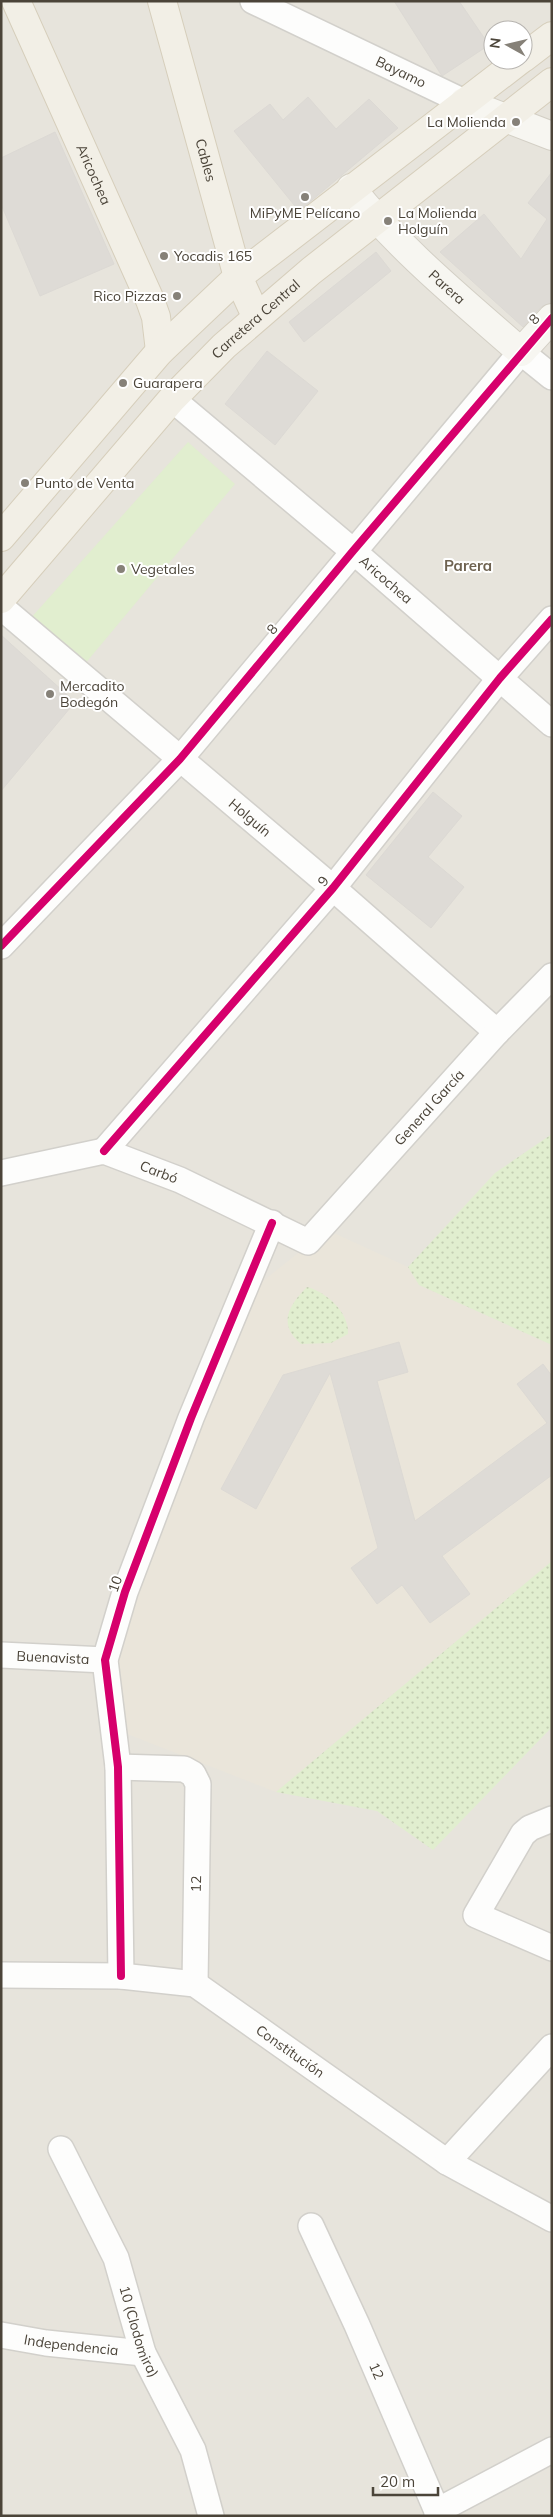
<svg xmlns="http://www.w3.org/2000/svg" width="553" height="2517" font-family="Mulish,sans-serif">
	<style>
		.residential { fill: #e7e4dc; fill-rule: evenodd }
		.education { fill: #eae5da }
		.grass { fill: url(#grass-dots) }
		.green { fill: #e1eecf }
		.building { fill: #dedbd6; stroke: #dcd9d4 }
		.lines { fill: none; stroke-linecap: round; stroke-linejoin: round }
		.street-casing { stroke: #d2d0cb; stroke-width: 28 }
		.secondary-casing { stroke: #d3cfc5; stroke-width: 30 }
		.primary-casing { stroke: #d6cebb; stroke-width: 30 }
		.street { stroke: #fdfdfc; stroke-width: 25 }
		.secondary { stroke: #f7f6f1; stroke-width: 28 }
		.primary { stroke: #f2efe6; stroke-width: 28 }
		.cycleway-casing { stroke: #fff; stroke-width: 11 }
		.cycleway { stroke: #d6006c; stroke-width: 8 }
		.poi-dot { fill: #868178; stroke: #fff; stroke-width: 2 }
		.labels { text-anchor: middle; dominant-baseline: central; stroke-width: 4; stroke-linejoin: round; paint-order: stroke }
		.street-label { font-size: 14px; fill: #4b4439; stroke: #fff }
		.poi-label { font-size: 14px; fill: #4b4439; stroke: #fff; text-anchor: start }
		.neighbourhood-label { font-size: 15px; font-weight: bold; fill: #6e6250; stroke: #fff }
	</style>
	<defs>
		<pattern id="grass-dots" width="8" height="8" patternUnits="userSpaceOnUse" patternTransform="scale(1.25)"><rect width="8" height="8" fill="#e1eecf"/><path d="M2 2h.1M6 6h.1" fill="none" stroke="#c3cdb2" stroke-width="1.8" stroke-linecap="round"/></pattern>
	</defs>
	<rect width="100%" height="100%" fill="#f4f2ee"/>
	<path class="residential" d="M1 1H552V2516H1ZM493 30H523V60H493Z"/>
	<path class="education" d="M336 1234 408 1267 419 1285 552 1345V1561L276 1792 122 1732 112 1650 253 1289 317 1238Z"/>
	<g class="grass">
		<path d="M552 1134V1345L419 1285 408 1267 495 1173Z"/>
		<path d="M307 1287C326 1292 349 1312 348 1334L331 1343 301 1344C277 1324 289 1305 307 1287Z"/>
		<path d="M552 1561V1727L433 1850 377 1811 276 1792Z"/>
	</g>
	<path class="green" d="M188 442 235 484 84 665 30 619Z"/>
	<g class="building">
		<path d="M394 1H459L489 45 442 76Z"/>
		<path d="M308 97 336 129 369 99 398 128 299 211 234 131 270 104 283 120Z"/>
		<path d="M55 132 114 264 40 296 1 204V158Z"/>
		<path d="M552 172V303L541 307 523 327 440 252 484 214 521 259 547 219 528 203Z"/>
		<path d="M376 252 391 271 304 342 289 322Z"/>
		<path d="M267 351 318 391 275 445 225 404Z"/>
		<path d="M1 635 75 702 1 791Z"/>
		<path d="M433 792 462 816 428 857 464 887 431 928 366 875Z"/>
		<path d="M399 1342 408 1372 377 1381 415 1521 547 1423 517 1384 543 1364 552 1376V1475L442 1556 470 1594 430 1623 402 1585 377 1604 351 1568 378 1548 330 1373 256 1509 221 1489 283 1375Z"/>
	</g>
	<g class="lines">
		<defs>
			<g id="street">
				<path id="s1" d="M253 1 464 102"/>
				<path id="s2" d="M172 399 353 551 552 724"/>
				<path id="s3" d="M1 607 333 888 497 1032"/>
				<path d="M1 946 180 759 521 352 552 377"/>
				<path d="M104 1151 333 888 500 678 552 619"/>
				<path id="s4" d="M1 1173 104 1151 180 1180 308 1242 497 1032 552 976"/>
				<path id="s5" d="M1 1655 105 1660"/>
				<path d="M118 1767 184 1769 193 1774 198 1784 195 1984"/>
				<path d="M552 1819 530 1828 523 1834 476 1915 552 1948"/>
				<path id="s6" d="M1 1975 121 1976 195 1984 447 2162 552 2219"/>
				<path d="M121 1976 118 1767 105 1660 125 1592 191 1418 272 1223"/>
				<path id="s7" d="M61 2149 116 2258 143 2353 193 2450 211 2516"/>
				<path d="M447 2162 552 2047"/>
				<path id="s8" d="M311 2226 357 2325 437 2511V2516"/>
				<path id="s9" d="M1 2335 46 2343 143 2353"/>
				<path d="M437 2511 552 2450"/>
			</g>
			<g id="secondary">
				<path d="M464 102 552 136"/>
				<path id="s10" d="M351 188C400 250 462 300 521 352L552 318"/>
			</g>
			<g id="primary">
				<path id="s11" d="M16 1 150 300 156 317 160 351"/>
				<path id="s12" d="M162 1 238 277 256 316"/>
				<path d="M523 58 552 36"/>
				<path d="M1 537 160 351 238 277 520 60"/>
				<path id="s13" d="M1 599 172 399 224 346 311 271 552 82"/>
			</g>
		</defs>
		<use href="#street" class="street-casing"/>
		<use href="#secondary" class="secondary-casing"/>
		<use href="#primary" class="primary-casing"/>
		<use href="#street" class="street"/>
		<use href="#secondary" class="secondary"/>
		<use href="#primary" class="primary"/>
		<defs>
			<g id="cycleway">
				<path d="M1 946 180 759 353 551 552 318"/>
				<path d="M104 1151 333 888 500 678 552 619"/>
				<path d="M121 1976 118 1767 105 1660 125 1592 191 1418 272 1223"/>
			</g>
		</defs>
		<use href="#cycleway" class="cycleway-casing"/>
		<use href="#cycleway" class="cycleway"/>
	</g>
	<g class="poi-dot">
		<circle cx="516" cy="122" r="5"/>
		<circle cx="305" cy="197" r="5"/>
		<circle cx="388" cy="221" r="5"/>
		<circle cx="164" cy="256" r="5"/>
		<circle cx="177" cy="296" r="5"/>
		<circle cx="123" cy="383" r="5"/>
		<circle cx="25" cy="483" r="5"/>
		<circle cx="121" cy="569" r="5"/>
		<circle cx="50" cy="694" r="5"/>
	</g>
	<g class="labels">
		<g class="street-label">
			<text stroke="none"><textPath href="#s1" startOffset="164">Bayamo</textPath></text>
			<text stroke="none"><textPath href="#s12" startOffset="165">Cables</textPath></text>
			<text stroke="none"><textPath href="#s11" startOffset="190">Aricochea</textPath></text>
			<text stroke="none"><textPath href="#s10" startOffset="138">Parera</textPath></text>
			<text stroke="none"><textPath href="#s13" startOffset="379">Carretera Central</textPath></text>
			<text transform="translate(534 319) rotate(-48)">8</text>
			<text stroke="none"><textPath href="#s2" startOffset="280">Aricochea</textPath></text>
			<text transform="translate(272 629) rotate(-50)">8</text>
			<text stroke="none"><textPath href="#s3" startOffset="326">Holguín</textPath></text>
			<text transform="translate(323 881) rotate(-50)">9</text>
			<text stroke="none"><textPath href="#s4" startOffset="510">General García</textPath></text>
			<text stroke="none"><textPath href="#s4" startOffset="164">Carbó</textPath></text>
			<text transform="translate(115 1584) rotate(-71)">10</text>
			<text stroke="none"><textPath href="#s5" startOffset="52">Buenavista</textPath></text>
			<text transform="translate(196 1884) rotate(-89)">12</text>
			<text stroke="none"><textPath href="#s6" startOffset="311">Constitución</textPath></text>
			<text stroke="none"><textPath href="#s7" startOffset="199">10 (Clodomira)</textPath></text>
			<text stroke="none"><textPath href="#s9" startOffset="71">Independencia</textPath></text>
			<text stroke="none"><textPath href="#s8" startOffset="159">12</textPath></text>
		</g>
		<g class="poi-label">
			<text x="506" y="122" text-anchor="end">La Molienda</text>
			<text x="305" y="213" text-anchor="middle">MiPyME Pelícano</text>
			<text x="398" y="213">La Molienda<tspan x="398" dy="16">Holguín</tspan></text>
			<text x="174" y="256">Yocadis 165</text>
			<text x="167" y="296" text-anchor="end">Rico Pizzas</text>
			<text x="133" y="383">Guarapera</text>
			<text x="35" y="483">Punto de Venta</text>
			<text x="131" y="569">Vegetales</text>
			<text x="60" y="686">Mercadito<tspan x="60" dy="16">Bodegón</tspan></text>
		</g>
		<g class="neighbourhood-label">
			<text x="468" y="565">Parera</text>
		</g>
	</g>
	<rect width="553" height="2517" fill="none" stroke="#4b4439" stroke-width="5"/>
	<g transform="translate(508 45) rotate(278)"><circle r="24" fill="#ffffff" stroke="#b7b4b0"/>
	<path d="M0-4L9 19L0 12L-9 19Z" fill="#868178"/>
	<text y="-8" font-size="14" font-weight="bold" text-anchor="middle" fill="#4b4439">N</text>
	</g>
	<path d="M373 2487v8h65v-8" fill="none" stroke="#4b4439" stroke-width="2.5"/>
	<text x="380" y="2487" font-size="15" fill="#4b4439" stroke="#ffffff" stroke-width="4" paint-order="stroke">20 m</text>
</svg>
